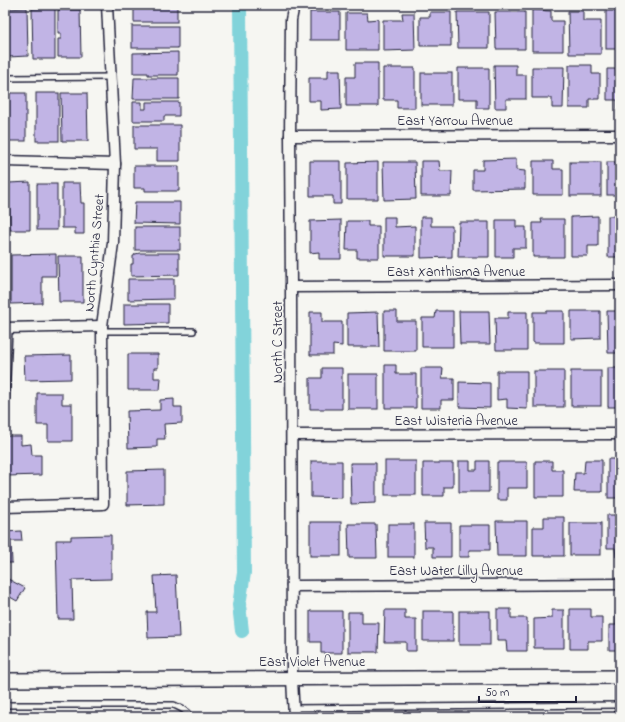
<svg xmlns="http://www.w3.org/2000/svg" width="625" height="722" font-family="'Indie Flower',sans-serif">
	<style>
		.lines { fill: none; stroke-linecap: round; stroke-linejoin: round }
		.canal { stroke: #82d3da; stroke-width: 14 }
		.building { fill: #c1b4e5; stroke: #22223b }
		.service-casing { stroke: #22223b; stroke-width: 8 }
		.minor-casing { stroke: #22223b; stroke-width: 13 }
		.tertiary-casing { stroke: #22223b; stroke-width: 16 }
		.service { stroke: #f6f6f2; stroke-width: 5 }
		.minor { stroke: #f6f6f2; stroke-width: 10 }
		.tertiary { stroke: #f6f6f2; stroke-width: 13 }
		.labels { text-anchor: middle; dominant-baseline: central; stroke-width: 3; stroke-linejoin: round; paint-order: stroke }
		.street-label { font-size: 14px; fill: #22223b; stroke: #f6f6f2 }
	</style>
	<rect width="100%" height="100%" fill="#f6f6f2"/>
	<filter id="ink" filterUnits="userSpaceOnUse"><feTurbulence type="fractalNoise" baseFrequency=".025" numOctaves="2"/><feDisplacementMap in="SourceGraphic" scale="8" xChannelSelector="R" yChannelSelector="G"/><feConvolveMatrix kernelMatrix="1 2 1 2 8 2 1 2 1" color-interpolation-filters="sRGB"/></filter>
	<g filter="url(#ink)">
		<g class="lines">
			<path class="canal" d="M240 5 244 573 239 605 242 631"/>
		</g>
		<g class="building">
			<rect x="134" y="5" width="43" height="17"/>
			<path d="M27 8 28 56 8 57 6 9Z"/>
			<path d="M55 8V59H33L32 9Z"/>
			<path d="M58 10H80L81 57H58V39H61V33H58Z"/>
			<path d="M532 10 551 11V21H563V51H532Z"/>
			<path d="M568 11H583V21H601V54H569Z"/>
			<rect x="606" y="11" width="14" height="38"/>
			<rect x="310" y="12" width="30" height="28"/>
			<path d="M430 12H451V46H420V17H430Z"/>
			<path d="M457 12H489V48H458Z"/>
			<path d="M495 12H525V49H496Z"/>
			<path d="M346 13H367L368 20 378 19V50H346Z"/>
			<path d="M402 13H414L415 50 383 51V20H403Z"/>
			<rect x="132" y="26" width="46" height="22"/>
			<path d="M178 52V75H148V73H133V53Z"/>
			<path d="M355 63H378V106H346V77H355Z"/>
			<path d="M494 65H516V75H526V99H506V108H495Z"/>
			<path d="M569 65H592V74H600V99H589V108H569Z"/>
			<path d="M532 67H564L563 108H552V98H532Z"/>
			<path d="M383 68H415V108H397V100H383Z"/>
			<path d="M458 68H489V108H477V99H458Z"/>
			<path d="M607 69H620V109H617V100H607Z"/>
			<path d="M328 70H340L341 109 321 110V101H309V78H328Z"/>
			<rect x="421" y="73" width="31" height="32"/>
			<path d="M134 78H179V99H133Z"/>
			<rect x="5" y="93" width="21" height="48"/>
			<rect x="36" y="93" width="23" height="48"/>
			<path d="M61 93H87L88 141H62Z"/>
			<path d="M133 102H142V109H146V102H179V116H164V121H133Z"/>
			<path d="M134 125H180V161H157V149H134Z"/>
			<path d="M516 159V170L525 171V189L473 190V170H483V160Z"/>
			<path d="M310 161H341V204H333V196H310Z"/>
			<path d="M421 161H439L440 171H452L451 196H421Z"/>
			<path d="M533 161H553V169H563V195H533Z"/>
			<path d="M378 162V199H347V163Z"/>
			<path d="M383 162H415L416 199 384 200Z"/>
			<rect x="570" y="162" width="31" height="34"/>
			<rect x="607" y="162" width="13" height="33"/>
			<path d="M134 166H179V191H145V188H134Z"/>
			<path d="M5 182 6 228H5Z"/>
			<path d="M30 182V230H10L9 183Z"/>
			<path d="M62 183H80L81 203H84V234H75V228H62Z"/>
			<rect x="37" y="184" width="20" height="46"/>
			<path d="M135 202H180V224L134 223Z"/>
			<path d="M598 216V246H588V256H571V217Z"/>
			<rect x="608" y="216" width="12" height="41"/>
			<path d="M384 217H395V227L415 226V256H384Z"/>
			<path d="M421 217H431V226H452V257L421 258Z"/>
			<path d="M541 219H564V257H533V223H542Z"/>
			<path d="M341 220V259H319V252L310 253V221Z"/>
			<path d="M496 220H516V227H526V248H513V257H496Z"/>
			<path d="M347 221H368V226H379V258H357V250H346Z"/>
			<path d="M459 222H489V257H458Z"/>
			<rect x="135" y="227" width="45" height="23"/>
			<path d="M140 253H179V275L131 276V264H133V256H134L135 254Z"/>
			<path d="M56 254V276H42V303L11 304V255Z"/>
			<rect x="5" y="255" width="1" height="47"/>
			<path d="M58 256H83V302H59Z"/>
			<path d="M128 279H174V299L128 300Z"/>
			<path d="M124 304H168V323L124 324Z"/>
			<path d="M384 311H397V321H416V351H384Z"/>
			<path d="M436 311H453V347H422V318H435Z"/>
			<path d="M459 311H489L490 344H460Z"/>
			<path d="M547 311H564V343H533V312H547Z"/>
			<path d="M571 311H600V338L571 339Z"/>
			<path d="M607 311H620V353H608Z"/>
			<path d="M310 312H322V322H342V346L333 345V355H310Z"/>
			<path d="M378 312 379 347H347V313Z"/>
			<path d="M508 312H527V350H496L495 318H508Z"/>
			<path d="M128 354H158V368H154V378H161L160 390H128Z"/>
			<path d="M71 355V379L25 380 24 356Z"/>
			<path d="M385 365H396V374H416V408H385Z"/>
			<path d="M322 368H342V409H310V378H322Z"/>
			<path d="M421 368H443L442 378H454V400H441V408H421Z"/>
			<rect x="608" y="368" width="12" height="39"/>
			<path d="M497 371H527V409L507 408V399L497 400Z"/>
			<rect x="534" y="371" width="30" height="36"/>
			<rect x="571" y="371" width="30" height="35"/>
			<rect x="348" y="374" width="30" height="35"/>
			<path d="M459 382 490 383V408L459 407Z"/>
			<path d="M37 393H62V404H72V441H48V425H37Z"/>
			<path d="M174 399V407H182V423L164 424 165 439H157V447L128 448 127 411 160 410V400Z"/>
			<path d="M6 436H21V445L31 444 32 455H41V475L7 476Z"/>
			<rect x="608" y="459" width="12" height="39"/>
			<path d="M585 460H602V492H574L575 473H584Z"/>
			<path d="M311 461H342V498L311 497Z"/>
			<rect x="385" y="461" width="31" height="34"/>
			<path d="M459 461H470V470H477V461H489V492H459Z"/>
			<path d="M535 461H552V470H563V497H535Z"/>
			<path d="M497 462H527V488H507V500H497Z"/>
			<path d="M350 463H376V503L351 504Z"/>
			<path d="M423 463H453V487H444V496H423Z"/>
			<path d="M164 470V504L127 505V471Z"/>
			<path d="M607 515H620V557H616L615 548H607Z"/>
			<path d="M544 517H564V556H533V527H544Z"/>
			<path d="M496 521H527V556H497Z"/>
			<rect x="310" y="522" width="31" height="34"/>
			<path d="M424 523H451V557H433V547H425Z"/>
			<rect x="570" y="523" width="31" height="32"/>
			<path d="M348 524H376L377 558H349Z"/>
			<rect x="388" y="524" width="26" height="33"/>
			<path d="M459 525H490V550H469V557H459Z"/>
			<path d="M21 531 22 541H11L12 563H5V532Z"/>
			<path d="M111 535V579L72 580 73 619H58L56 540H71V536Z"/>
			<path d="M176 575 179 637 148 638 147 612H156L154 576Z"/>
			<path d="M8 579 25 588 17 601 5 594V583Z"/>
			<path d="M497 609H511V618H527V651H507L506 641H497Z"/>
			<path d="M570 609H591V617H602V641H588V649H570Z"/>
			<path d="M385 610H405V619H416V651H406V642H384Z"/>
			<path d="M552 610H564V648H534V619L552 618Z"/>
			<path d="M310 611H342V653H321V642H310Z"/>
			<rect x="423" y="611" width="30" height="30"/>
			<rect x="459" y="611" width="31" height="34"/>
			<path d="M616 611H620V650H609V625H616Z"/>
			<path d="M348 612H362V623H379L378 652H348Z"/>
		</g>
		<g class="lines">
			<defs>
				<g id="service">
					<path d="M5 78 111 77"/>
					<path d="M102 331H193"/>
					<path d="M5 401H6L9 328"/>
					<path d="M618 678V717"/>
					<path d="M5 705H174C180 708 187 710 190 717"/>
					<path d="M294 708 618 705"/>
				</g>
				<g id="minor">
					<path d="M290 136 620 135"/>
					<path d="M5 161 115 164"/>
					<path d="M291 287 620 285"/>
					<path d="M5 328 102 326"/>
					<path d="M292 435 620 434"/>
					<path d="M5 507 103 504 102 326 113 243 115 164 107 5"/>
					<path d="M292 586 620 584"/>
					<path d="M294 717 292 679 291 287 290 136 291 20 294 5"/>
				</g>
				<path id="tertiary" d="M5 680 620 677"/>
			</defs>
			<use href="#service" class="service-casing"/>
			<use href="#minor" class="minor-casing"/>
			<use href="#tertiary" class="tertiary-casing"/>
			<use href="#service" class="service"/>
			<use href="#minor" class="minor"/>
			<use href="#tertiary" class="tertiary"/>
		</g>
	</g>
	<g class="labels">
		<g class="street-label">
			<text x="455" y="121">East Yarrow Avenue</text>
			<text transform="translate(95 253) rotate(-85)">North Cynthia Street</text>
			<text x="456" y="272">East Xanthisma Avenue</text>
			<text transform="translate(278 342) rotate(-90)">North C Street</text>
			<text x="456" y="421">East Wisteria Avenue</text>
			<text x="456" y="571">East Water Lilly Avenue</text>
			<text x="312" y="662">East Violet Avenue</text>
		</g>
	</g>
	<rect width="625" height="722" fill="none" stroke="#f6f6f2" stroke-width="20"/>
	<rect x="10" y="10" width="605" height="702" fill="none" stroke="#22223b" stroke-width="1.5" filter="url(#ink)"/>
	<path d="M479 696v6h97v-6" fill="none" stroke="#22223b" stroke-width="2"/>
	<text x="485" y="696" font-size="12" fill="#22223b" stroke="#f6f6f2" stroke-width="3" paint-order="stroke">50 m</text>
</svg>
